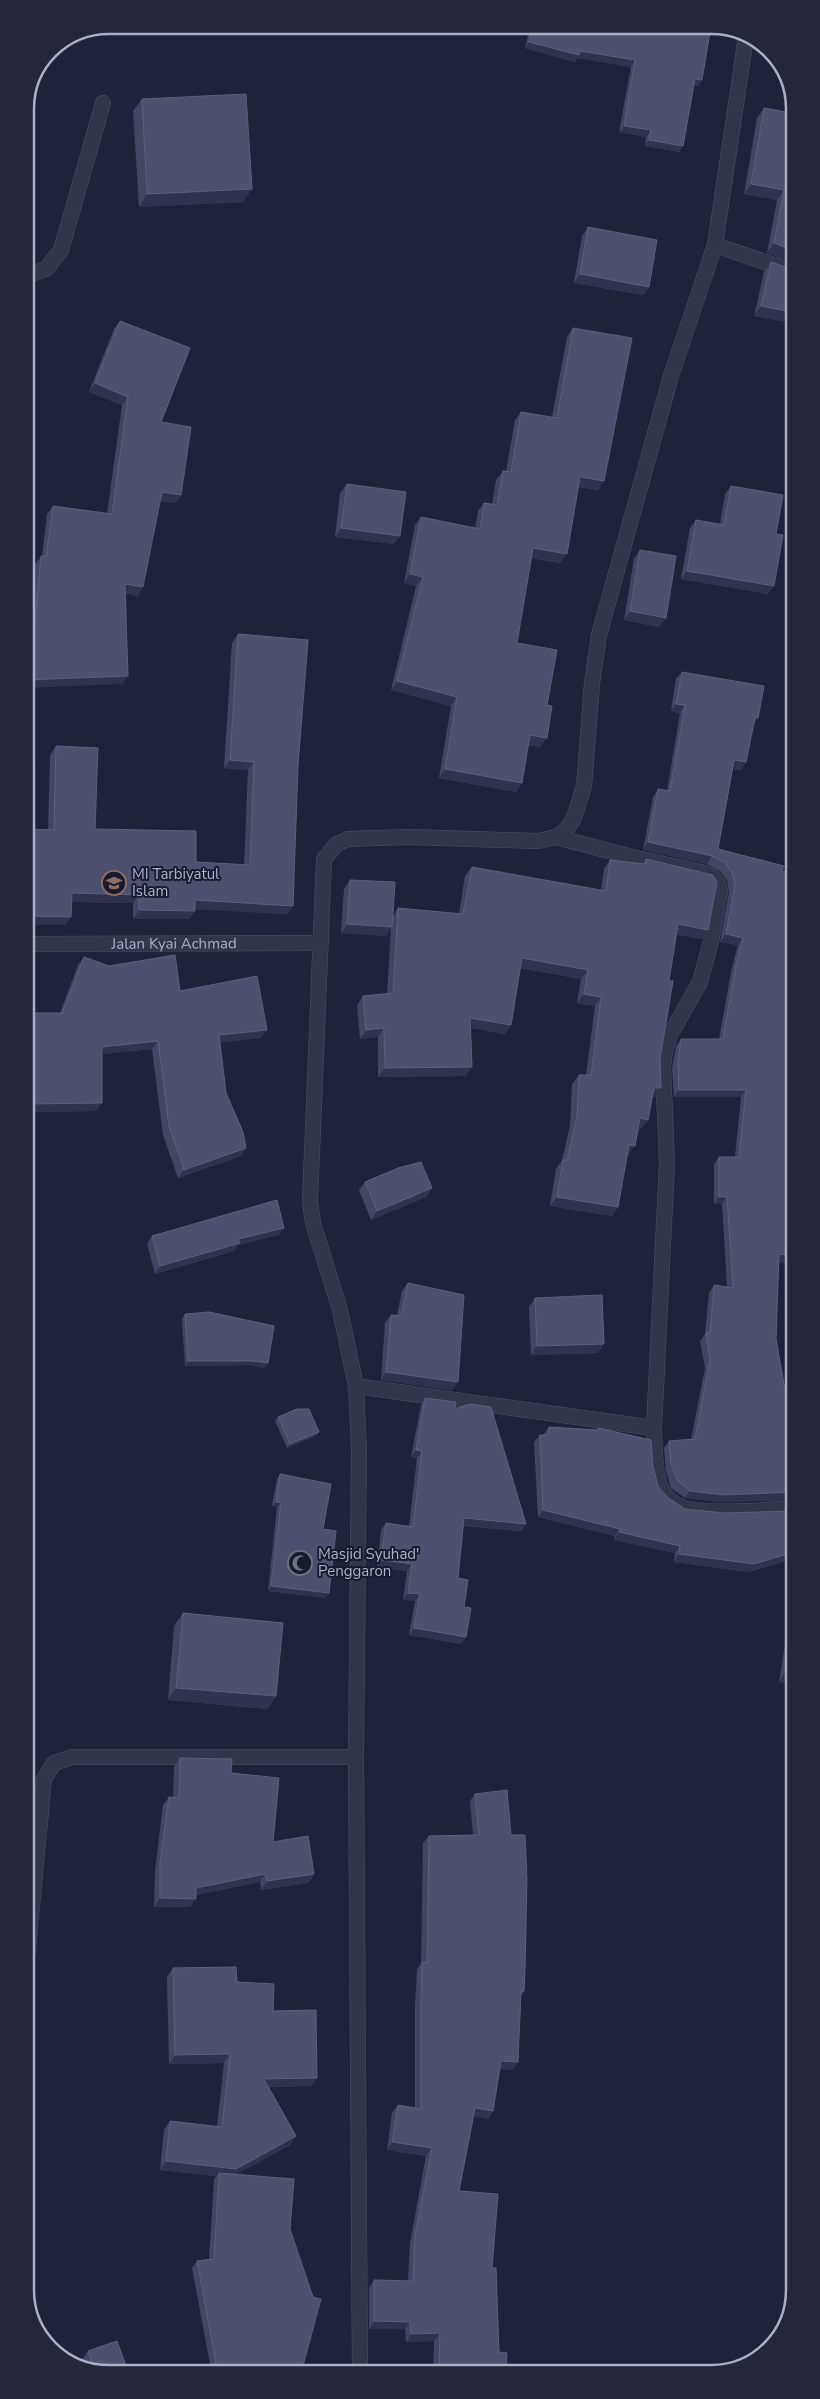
<svg xmlns="http://www.w3.org/2000/svg" width="820" height="2399" font-family="'Nunito Sans',sans-serif">
	<style>
		.lines { fill: none; stroke-linecap: round; stroke-linejoin: round }
		.minor-casing { stroke: #4d5065; stroke-width: 16 }
		.minor { stroke: #32364a; stroke-width: 15 }
		.wall { fill: #424662 }
		.shaded-wall { fill: #2f334d }
		.building { fill: #4d516d; stroke: #5c607b }
		.labels { text-anchor: middle; dominant-baseline: central; stroke-width: 4; stroke-linejoin: round; paint-order: stroke }
		.poi-label { font-size: 15px; fill: #acb0c7; stroke: #181b2e; text-anchor: start }
		.street-label { font-size: 15px; fill: #acb0c7; stroke: #181b2e }
		.rim { fill: none; stroke: #acb0c7; stroke-width: 2.5 }
	</style>
	<rect width="100%" height="100%" fill="#1f233a"/>
	<g class="lines">
		<defs>
			<g id="minor">
				<path d="M715 245 789 270"/>
				<path d="M25 276 46 269 61 250 103 103"/>
				<path d="M556 837 632 857 705 873 713 877 718 883 720 891 711 941 700 982 670 1035 665 1050 663 1069 667 1162 654 1428C655 1447 654 1468 660 1486 664 1496 672 1503 682 1507 704 1516 767 1509 794 1509"/>
				<path id="s1" d="M26 944 320 943"/>
				<path d="M356 1386 654 1428"/>
				<path d="M27 1958 44 1779 54 1763 72 1757H356"/>
				<path d="M360 2373 356 1757 359 1450 356 1386 340 1310 313 1223 310 1201 324 859 337 844 348 839 409 837 538 841 556 837 566 830 574 818 584 786 592 683 599 635 671 376 715 245 746 37"/>
			</g>
		</defs>
		<use href="#minor" class="minor-casing"/>
		<use href="#minor" class="minor"/>
	</g>
	<g class="wall">
		<path d="M672 26 702 80 698 86H694L683 146 679 152 645 146 646 137 619 132 631 67 577 58 575 62 525 48 530 27Z"/>
		<path d="M142 99 243 202 139 207 133 111Z"/>
		<path d="M764 108 792 113V262L767 253 777 200 744 194 757 118Z"/>
		<path d="M588 227 649 287 643 295 574 283 582 236Z"/>
		<path d="M771 262 792 269V323L754 316 764 272Z"/>
		<path d="M120 321 161 422 181 495 175 503 160 501 138 596 125 593 122 684 29 632 35 564 42 556 47 514 53 506 107 514 122 405 89 392 114 329Z"/>
		<path d="M573 328 604 481 598 490 578 487 560 563 531 558 517 643 540 747 528 745 522 783 516 792 439 778 451 706 391 690 416 586 404 583 415 525 421 517 475 528 478 511 484 503 492 504 496 480 503 471H506L515 420 521 412 552 417 567 337Z"/>
		<path d="M347 484 394 544 335 537 340 493Z"/>
		<path d="M731 486 776 534 768 594 681 579 690 528 696 520 720 524 725 494Z"/>
		<path d="M640 550 659 627 624 620 634 559Z"/>
		<path d="M238 634 298 765 293 906 287 914 195 909 189 919H133V903L71 902 65 925 48 830 50 755 56 746 95 829 196 862 244 865 248 770 224 768 232 643Z"/>
		<path d="M682 672 753 725 741 770 733 769 718 849 782 871 794 1265 778 1262 776 1339 785 1390 794 1388V1500L720 1502 685 1498 671 1488 666 1471 664 1448 669 1441 691 1440 705 1368 700 1341 705 1334 709 1293 714 1285 727 1287 722 1204H714V1164L719 1157H735L741 1097H674L672 1069 676 1046 681 1039H719L731 972 738 945 720 942 729 892 727 880 720 871 707 864 643 850 653 797 658 789 667 791 680 713 671 711 676 679Z"/>
		<path d="M646 859 702 939 676 934 669 981 655 1097H652L648 1120 641 1129 638 1128 628 1155H627L618 1207 612 1216 550 1206 556 1169 562 1160 570 1126 572 1084 579 1075H586L595 1006 577 1003 581 979 520 968 505 1034 471 1028 472 1067 465 1076 378 1077V1037L360 1039 357 1005 363 996 387 994 391 928 386 936 341 933 344 889 350 880 393 916 398 908 459 914 465 876 472 867 601 890 604 869 610 860 643 864Z"/>
		<path d="M84 957 109 966 180 991 261 1038 220 1042 226 1093 241 1156 178 1178 163 1135 152 1049 102 1054 96 1111 26 1112V1013H60L78 965Z"/>
		<path d="M365 1182 432 1188 426 1197 371 1220 359 1190Z"/>
		<path d="M284 1228 278 1235 238 1245 234 1251 155 1274 147 1244 152 1236Z"/>
		<path d="M408 1283 458 1382 452 1390 381 1380 385 1323 391 1315H397L402 1291Z"/>
		<path d="M535 1298 598 1353 531 1355 529 1307Z"/>
		<path d="M185 1314 268 1363 264 1368 250 1365 185 1366 182 1319Z"/>
		<path d="M425 1398 455 1409 526 1524 521 1531 463 1526 458 1578 464 1607 466 1637 461 1644 409 1635 415 1601 403 1600 407 1571 377 1567 381 1530 386 1523 409 1526 417 1458 411 1457 421 1405Z"/>
		<path d="M278 1417 319 1432 316 1436 287 1448 275 1421Z"/>
		<path d="M549 1427 597 1430 598 1428 653 1466 658 1486 668 1498 685 1509 793 1559 748 1572 674 1562 675 1553 614 1540 615 1536 538 1517 534 1442 540 1435H543Z"/>
		<path d="M280 1474 323 1529 326 1598 268 1591 277 1507 272 1506 277 1479Z"/>
		<path d="M794 1588V1684L779 1682Z"/>
		<path d="M183 1613 268 1709 168 1700 174 1626Z"/>
		<path d="M180 1758 231 1773 273 1842 314 1874 308 1883 261 1890 260 1882 196 1895 190 1907H154L155 1871 163 1805 169 1797H173L174 1766Z"/>
		<path d="M475 1794 524 1991 521 1996 513 2070 500 2069 493 2111 488 2119 474 2116 459 2191 492 2268 499 2352 506 2372H433L434 2341 406 2342 405 2329H369V2288L374 2280 408 2281 410 2243 426 2156 387 2150 392 2113 398 2105 415 2108V2007L417 1970 421 1963 423 1843 429 1836 473 1835 470 1801Z"/>
		<path d="M173 1968 237 1982 273 2011 317 2078 311 2086 269 2087 290 2145 236 2174 290 2229 301 2373 210 2364 192 2268 197 2261 209 2259 214 2180 216 2176 160 2170 164 2130 170 2121 217 2127 224 2063 169 2064 167 1977Z"/>
		<path d="M88 2351 103 2374 86 2367 83 2358Z"/>
	</g>
	<g class="shaded-wall">
		<path d="M529 42 635 60 631 67 577 58 575 62 525 48Z"/>
		<path d="M695 79 702 80 698 86 691 85Z"/>
		<path d="M624 126 651 130 646 137 619 132Z"/>
		<path d="M649 140 683 146 679 152 645 146Z"/>
		<path d="M751 184 784 190 777 200 744 194Z"/>
		<path d="M252 189 243 202 139 207 147 194Z"/>
		<path d="M774 243 792 250V262L767 253Z"/>
		<path d="M580 274 649 287 643 295 574 283Z"/>
		<path d="M761 306 792 312V323L754 316Z"/>
		<path d="M95 383 128 397 122 405 89 392Z"/>
		<path d="M580 477 604 481 598 490 574 486Z"/>
		<path d="M162 492 181 495 175 503 156 500Z"/>
		<path d="M341 528 400 536 394 544 335 537Z"/>
		<path d="M533 548 567 554 560 563 527 557Z"/>
		<path d="M687 571 774 586 768 594 681 579Z"/>
		<path d="M410 574 423 577 416 586 404 583Z"/>
		<path d="M125 584 143 587 138 596 119 592Z"/>
		<path d="M630 611 666 618 659 627 624 620Z"/>
		<path d="M128 676 122 684 26 688V680Z"/>
		<path d="M397 681 457 697 451 706 391 690Z"/>
		<path d="M676 704 685 705 680 713 671 711Z"/>
		<path d="M755 718H758L753 726Z"/>
		<path d="M530 735 547 738 540 747 524 744Z"/>
		<path d="M230 760 254 762 248 770 224 768Z"/>
		<path d="M734 760 746 762 741 770 729 768Z"/>
		<path d="M445 769 522 783 516 792 439 778Z"/>
		<path d="M648 842 712 856 707 864 643 850Z"/>
		<path d="M72 893 139 895 133 903 66 902Z"/>
		<path d="M195 900 293 906 287 914 189 909Z"/>
		<path d="M139 910 195 911 189 919H133Z"/>
		<path d="M26 916 71 917 65 925H26Z"/>
		<path d="M347 924 392 927 386 936 341 933Z"/>
		<path d="M678 924 708 930 702 939 671 934Z"/>
		<path d="M726 934 743 938 738 945 720 942Z"/>
		<path d="M522 958 588 970 581 979 516 967Z"/>
		<path d="M584 994 601 997 595 1006 577 1003Z"/>
		<path d="M470 1018 511 1025 505 1034 464 1027Z"/>
		<path d="M384 1028 378 1037 360 1039 366 1030Z"/>
		<path d="M267 1030 261 1038 213 1043 219 1035Z"/>
		<path d="M158 1041 152 1049 96 1055 102 1047Z"/>
		<path d="M472 1067 465 1076 378 1077 385 1068Z"/>
		<path d="M654 1088H661L655 1097H648Z"/>
		<path d="M679 1090H746L741 1097H674Z"/>
		<path d="M102 1103 96 1111 26 1112V1104Z"/>
		<path d="M640 1118 648 1120 641 1129 634 1127Z"/>
		<path d="M629 1145 635 1146 628 1155 622 1154Z"/>
		<path d="M246 1148 241 1156 178 1178 184 1170Z"/>
		<path d="M432 1188 426 1197 371 1220 377 1211Z"/>
		<path d="M557 1197 618 1207 612 1216 550 1206Z"/>
		<path d="M719 1197H727L722 1204H714Z"/>
		<path d="M284 1228 278 1235 238 1245 234 1251 155 1274 160 1266 238 1239Z"/>
		<path d="M779 1254 794 1257V1265L773 1261Z"/>
		<path d="M604 1344 598 1353 531 1355 537 1346Z"/>
		<path d="M188 1361H253L268 1363 264 1368 250 1365 185 1366Z"/>
		<path d="M386 1372 458 1382 452 1390 381 1380Z"/>
		<path d="M319 1432 316 1436 287 1448 290 1444Z"/>
		<path d="M416 1450 422 1451 417 1458 411 1457Z"/>
		<path d="M690 1491 794 1492V1500L720 1502 685 1498Z"/>
		<path d="M276 1502 281 1503 277 1507 272 1506Z"/>
		<path d="M543 1510 620 1529 615 1536 538 1517Z"/>
		<path d="M464 1518 526 1524 521 1531 459 1525Z"/>
		<path d="M619 1532 680 1546 675 1553 614 1540Z"/>
		<path d="M794 1552 793 1559 748 1572 674 1562 679 1554Z"/>
		<path d="M381 1560 412 1564 407 1571 377 1567Z"/>
		<path d="M271 1586 329 1593 326 1598 268 1591Z"/>
		<path d="M408 1593 420 1594 415 1601 403 1600Z"/>
		<path d="M414 1628 466 1637 461 1644 409 1635Z"/>
		<path d="M787 1670 794 1671V1684L779 1682Z"/>
		<path d="M176 1688 276 1696 268 1709 168 1700Z"/>
		<path d="M265 1874 260 1882 190 1896 196 1888Z"/>
		<path d="M314 1874 308 1883 261 1890 267 1881Z"/>
		<path d="M160 1898 196 1899 190 1907H154Z"/>
		<path d="M230 2054 224 2063 169 2064 175 2055Z"/>
		<path d="M501 2061 518 2062 513 2070 496 2069Z"/>
		<path d="M317 2078 311 2086 258 2087 264 2079Z"/>
		<path d="M475 2108 493 2111 488 2119 470 2116Z"/>
		<path d="M296 2136 290 2145 230 2178 219 2173 216 2176 160 2170 166 2161Z"/>
		<path d="M392 2142 432 2148 426 2156 387 2150Z"/>
		<path d="M374 2321 410 2322 405 2329H369Z"/>
		<path d="M440 2333 434 2341 406 2342 411 2334Z"/>
	</g>
	<g class="building">
		<path d="M672 26 710 32 702 80 695 79 683 146 649 140 651 130 624 126 635 60 580 51 579 55 529 42 533 27Z"/>
		<path d="M246 94 252 189 147 194 142 99Z"/>
		<path d="M764 108 792 113V250L774 243 784 190 751 184Z"/>
		<path d="M588 227 657 240 649 287 580 274Z"/>
		<path d="M771 262 792 269V312L761 306Z"/>
		<path d="M120 321 190 348 161 422 191 427 181 495 162 492 143 587 125 584 128 676 26 680V632H34L41 556H46L53 506 112 514 128 397 95 383Z"/>
		<path d="M573 328 632 338 604 481 580 477 567 554 533 548 517 643 557 650 547 705 552 706 547 738 530 735 522 783 445 769 457 697 397 681 423 577 410 574 421 517 480 529 484 503 497 505 503 471 511 472 521 412 557 418Z"/>
		<path d="M347 484 406 492 400 536 341 528Z"/>
		<path d="M731 486 783 495 776 534 783 535 774 586 687 571 696 520 724 525Z"/>
		<path d="M640 550 676 556 666 618 630 611Z"/>
		<path d="M238 634 308 640 298 765 293 906 195 900V911L139 910V895L72 893 71 917 26 916V829L54 830 56 746 98 748 95 829 196 831V862L250 865 254 762 230 760Z"/>
		<path d="M682 672 764 686 758 718H755L746 762 734 760 718 849 784 866 782 871 793 873 794 1257 779 1254 776 1339 785 1390 794 1388V1492L725 1495 690 1491 677 1480 671 1463 669 1441 695 1439 710 1360 706 1333H710L714 1285 733 1288 727 1197H719V1157H739L746 1090H679L678 1062 681 1039H723L736 964 743 938 726 934 735 885 732 873 725 863 712 856 648 842 658 789 670 791 685 705 676 704Z"/>
		<path d="M646 859 713 875 717 882 708 930 678 924 669 981H673L660 1059 661 1088H654L648 1120 640 1118 635 1146 629 1145 618 1207 557 1197 563 1160H567L577 1117 579 1075H591L601 997 584 994 588 970 522 958 511 1025 470 1018 472 1067 385 1068 384 1028 366 1030 363 996 393 993 398 908 463 914 472 867 606 891 610 860 645 864Z"/>
		<path d="M350 880 395 882 392 927 347 924Z"/>
		<path d="M175 955 180 991 257 976 267 1030 219 1035 226 1093 243 1132 246 1148 184 1170 169 1126 158 1041 102 1047V1103L26 1104V1013H62L84 957 109 966Z"/>
		<path d="M421 1162 432 1188 377 1211 365 1182 398 1168Z"/>
		<path d="M277 1200 284 1228 238 1239 240 1243 160 1266 152 1236Z"/>
		<path d="M408 1283 464 1295 458 1382 386 1372 391 1315 401 1316Z"/>
		<path d="M602 1295 604 1344 537 1346 535 1298Z"/>
		<path d="M209 1312 274 1326 268 1363 253 1361H188L185 1314Z"/>
		<path d="M425 1398 456 1402 455 1409 470 1404 491 1407 526 1524 464 1518 458 1578 468 1580 464 1607 471 1608 466 1637 414 1628 420 1594 408 1593 412 1564 381 1560 386 1523 413 1527 422 1451 416 1450Z"/>
		<path d="M297 1409H309L319 1432 290 1444 278 1417Z"/>
		<path d="M549 1427 598 1430V1428L651 1440 653 1466 658 1486 668 1498 685 1509 725 1513 794 1511V1531H793L794 1536V1552L754 1564 679 1554 680 1546 619 1532 620 1529 543 1510 540 1435H548Z"/>
		<path d="M280 1474 331 1484 323 1529 336 1531 329 1593 271 1586 281 1503 276 1502Z"/>
		<path d="M183 1613 283 1623 276 1696 176 1688Z"/>
		<path d="M794 1626V1671L787 1670Z"/>
		<path d="M180 1758 232 1759 231 1773 279 1778 273 1842 308 1836 314 1874 267 1881 265 1874 196 1888V1899L160 1898V1862L169 1797 179 1798Z"/>
		<path d="M507 1790 511 1835H525L527 1879 525 1969 524 1991H521L518 2062 501 2061 493 2111 475 2108 459 2191 498 2194 492 2268H496L499 2352 507 2353 506 2372H439L440 2333 411 2334 410 2322 374 2321V2280L413 2281 415 2235 432 2148 392 2142 398 2105 421 2109V1999L422 1962 427 1963 429 1836 479 1835 475 1794Z"/>
		<path d="M236 1967 237 1982 274 1984 273 2011 316 2010 317 2078 264 2079 296 2136 236 2169 166 2161 170 2121 222 2127 230 2054 175 2055 173 1968Z"/>
		<path d="M219 2173 294 2179 290 2229 313 2297 321 2299 301 2373H178L216 2363 197 2261 214 2259Z"/>
		<path d="M117 2341 129 2374H103L95 2370 88 2351Z"/>
		<path d="M343 2370 344 2373H333Z"/>
	</g>
	<defs>
		<symbol id="school-ring" viewBox="-11 -11 22 22"><circle r="9.5" fill="#181b2e" stroke="#8d6e63" stroke-width="1.5"/><path d="M0-5L7-2L0 1L-7-2ZM-4 1L0 2.5L4 1V4Q0 6-4 4Z" fill="#8d6e63"/></symbol>
		<symbol id="mosque-ring" viewBox="-11 -11 22 22"><circle r="9.5" fill="#181b2e" stroke="#6b7280" stroke-width="1.5"/><path d="M3.5-4.9A6 6 0 1 0 3.5 4.9A5 5 0 1 1 3.5-4.9Z" fill="#6b7280"/></symbol>
	</defs>
	<g fill-rule="evenodd">
		<use href="#school-ring" x="100" y="869" width="28" height="28"/>
		<use href="#mosque-ring" x="286" y="1549" width="28" height="28"/>
	</g>
	<g class="labels">
		<g class="poi-label">
			<text x="132" y="874">MI Tarbiyatul<tspan x="132" dy="17">Islam</tspan></text>
			<text x="318" y="1554">Masjid Syuhad'<tspan x="318" dy="17">Penggaron</tspan></text>
		</g>
		<g class="street-label">
			<text stroke="none"><textPath href="#s1" startOffset="148">Jalan Kyai Achmad</textPath></text>
		</g>
	</g>
	<path d="M0 0H820V2399H0ZM109 34H711A75 75 0 0 1 786 109V2290A75 75 0 0 1 711 2365H109A75 75 0 0 1 34 2290V109A75 75 0 0 1 109 34Z" fill="#24273a" fill-rule="evenodd"/>
	<path class="rim" d="M109 34H711A75 75 0 0 1 786 109V2290A75 75 0 0 1 711 2365H109A75 75 0 0 1 34 2290V109A75 75 0 0 1 109 34Z"/>
</svg>
